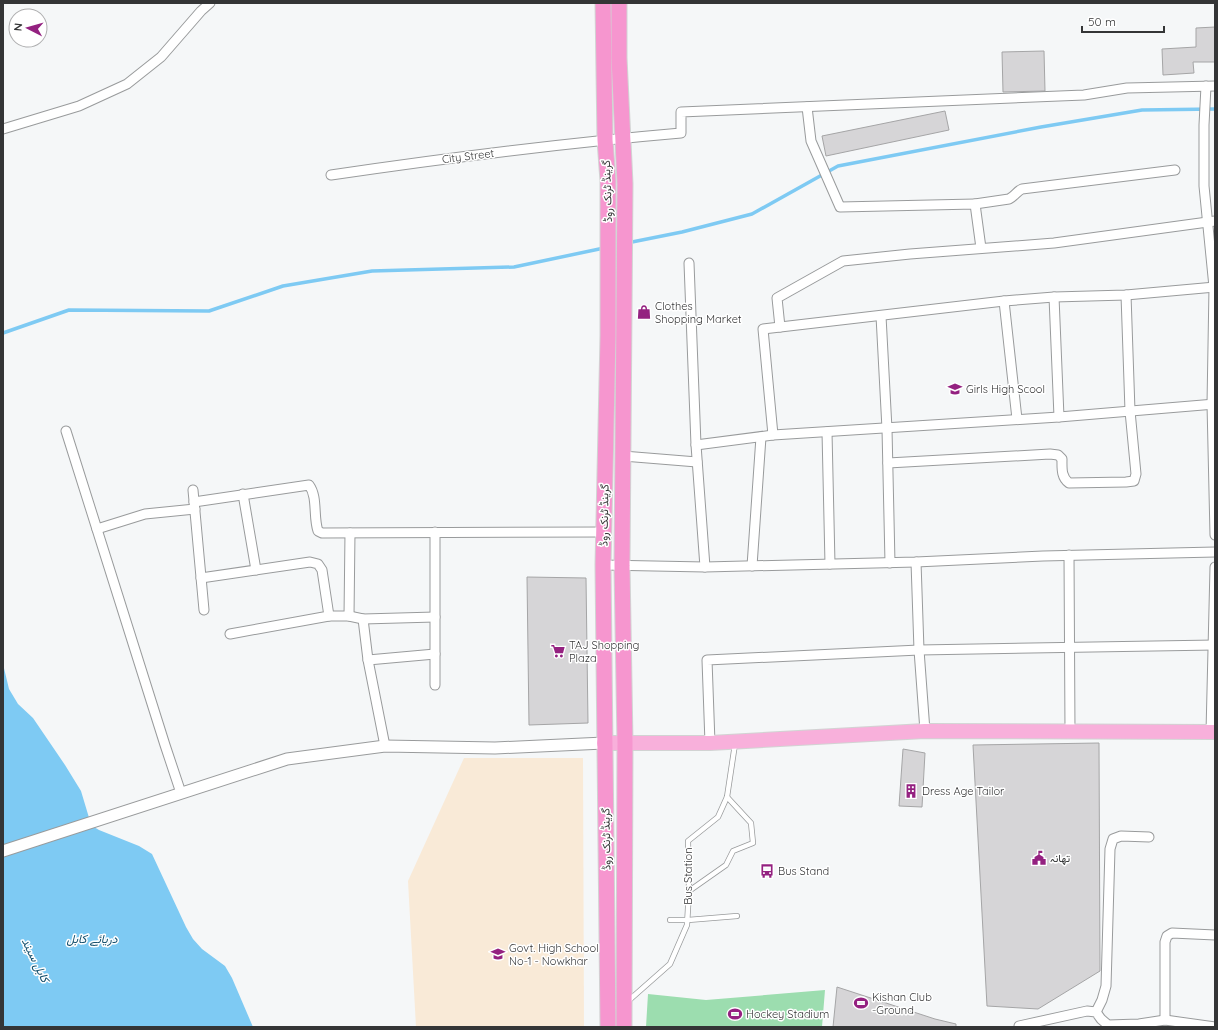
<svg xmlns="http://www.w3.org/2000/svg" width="1218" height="1030" font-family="Quicksand,Vazirmatn,sans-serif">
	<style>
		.education { fill: #f9ead7 }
		.green { fill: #9cddaf }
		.water { fill: #7ecaf3 }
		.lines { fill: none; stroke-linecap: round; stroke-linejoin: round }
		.stream { stroke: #7ecaf3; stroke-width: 3.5 }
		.building { fill: #d6d5d7; stroke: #a5a5a6 }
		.service-casing { stroke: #999b9c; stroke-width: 6 }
		.minor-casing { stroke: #999b9c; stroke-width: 11 }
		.tertiary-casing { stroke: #999b9c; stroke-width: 13 }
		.primary-casing { stroke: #d2d3d3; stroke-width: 16 }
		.trunk-casing { stroke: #d2d3d3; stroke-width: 17 }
		.service { stroke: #fff; stroke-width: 4.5 }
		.minor { stroke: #fff; stroke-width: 9 }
		.tertiary { stroke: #fff; stroke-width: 11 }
		.primary { stroke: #f8b0db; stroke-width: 14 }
		.trunk { stroke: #f696cf; stroke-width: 15 }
		.labels { text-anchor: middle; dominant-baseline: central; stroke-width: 3; stroke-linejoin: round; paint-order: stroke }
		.street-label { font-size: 11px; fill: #343536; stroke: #fff }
		.poi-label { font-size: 11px; fill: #343536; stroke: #fff; text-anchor: start }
		.water-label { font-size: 12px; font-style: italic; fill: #17526f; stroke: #fff }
	</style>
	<rect width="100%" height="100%" fill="#f5f7f8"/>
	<path class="education" d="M464 758H583L584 1027H416L408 881Z"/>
	<path class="green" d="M825 990 822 1027H646L648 994 706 1000Z"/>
	<path class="water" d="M3 664 9 689 18 704 33 718 65 765 81 791 90 821 94 827 99 830 139 846 152 854 186 927 193 939 202 949 225 966 232 978 253 1027H3Z"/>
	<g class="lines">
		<g class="stream">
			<path d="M627 243 682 232 752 214 838 166 1041 127 1142 110 1215 109"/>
			<path d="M3 333 69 310 209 311 283 286 372 271 514 267 604 248"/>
		</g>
	</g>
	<g class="building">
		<path d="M1215 27V62H1193L1194 73 1163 75 1162 49 1196 47V28Z"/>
		<path d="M1044 51 1045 91 1003 92 1002 52Z"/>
		<path d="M945 111 949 130 826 156 822 136Z"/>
		<path d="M527 577 586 578 588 723 529 725Z"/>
		<path d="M1099 743 1100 971 1038 1009 987 1006 973 745Z"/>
		<path d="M903 749 925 753 922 807 899 806Z"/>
		<path d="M837 987 935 1019 956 1024V1027H833Z"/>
	</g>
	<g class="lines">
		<defs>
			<g id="service">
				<path d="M689 891 726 865 733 851 753 843 751 823 727 797"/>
				<path d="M670 920H688L737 916"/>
				<path d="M627 1002 670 964 687 925 689 891 688 841 718 817 727 797 735 744"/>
			</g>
			<g id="minor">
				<path d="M1206 86 1204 125V186L1214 287 1212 404 1215 535"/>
				<path d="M807 107 811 141 840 207 975 204 981 248"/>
				<path d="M3 129 79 106 127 84 161 57 201 11 210 3"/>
				<path d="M331 175C447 158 564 143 681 133V112L1084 95 1127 88 1215 86"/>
				<path d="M975 204 1009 199C1015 196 1017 191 1022 189L1175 170"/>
				<path d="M689 263 696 445 705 567"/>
				<path d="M1054 297 1059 417"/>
				<path d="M1004 301 1017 419"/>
				<path d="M881 316 887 429 890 563"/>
				<path d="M780 327 777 298 843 261 910 254 1054 243 1215 221"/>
				<path d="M66 431 165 745 181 793"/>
				<path d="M827 432 830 564"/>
				<path d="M773 435 763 329 1004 301 1054 297 1126 295 1215 287"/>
				<path d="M696 445 773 435 1059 417 1215 404"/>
				<path d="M623 456 697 462"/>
				<path d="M888 463 1050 454 1058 455 1062 459C1062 468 1061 477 1069 483L1126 482 1134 481 1136 474 1130 411 1126 295"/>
				<path d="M193 490 204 610"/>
				<path d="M243 494 256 570"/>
				<path d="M194 502 309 485C318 497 313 517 318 531L322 533 604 532"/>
				<path d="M97 529 145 514 195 509"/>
				<path d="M1069 555 1070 732"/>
				<path d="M916 562 919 650 925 731"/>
				<path d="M603 565 705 567 916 562 1043 556 1215 552"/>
				<path d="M752 566 761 437"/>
				<path d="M201 578 310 562 318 564 322 570 329 616"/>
				<path d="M349 616 350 533"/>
				<path d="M363 619 368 660 385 746"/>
				<path d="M230 634 329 616H349L363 619 435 617"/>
				<path d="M368 660 435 654"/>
				<path d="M435 685V532"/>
				<path d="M1211 732 1215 567"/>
				<path d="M710 743 707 660 919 650 1215 645"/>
				<path d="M1096 1012 1102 1000 1106 986 1110 849 1113 839 1121 836 1149 837"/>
				<path d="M1165 1020V942L1167 936 1172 933 1215 935"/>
				<path d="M1019 1026 1087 1011 1096 1012 1101 1019 1108 1025 1139 1024 1165 1020 1215 1027"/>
			</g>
			<path id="tertiary" d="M3 851 287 759 385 746 495 748 604 743"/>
			<path id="primary" d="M604 743H710L925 731 1215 732"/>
			<g id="trunk">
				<path d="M603 3 605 140 608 181V336L603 565 608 1027"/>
				<path d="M619 3V58L625 184 622 566 625 743 624 1027"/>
			</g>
		</defs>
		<use href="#service" class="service-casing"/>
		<use href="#minor" class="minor-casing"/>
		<use href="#tertiary" class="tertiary-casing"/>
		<use href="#primary" class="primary-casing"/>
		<use href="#trunk" class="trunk-casing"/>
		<use href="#service" class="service"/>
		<use href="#minor" class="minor"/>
		<use href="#tertiary" class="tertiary"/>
		<use href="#primary" class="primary"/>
		<use href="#trunk" class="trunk"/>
	</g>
	<defs>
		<symbol id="shop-bare" viewBox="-9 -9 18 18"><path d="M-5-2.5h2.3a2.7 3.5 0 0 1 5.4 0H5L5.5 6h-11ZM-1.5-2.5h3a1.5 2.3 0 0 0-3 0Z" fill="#942180" stroke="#fff" stroke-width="2.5" paint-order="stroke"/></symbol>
		<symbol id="school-bare" viewBox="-9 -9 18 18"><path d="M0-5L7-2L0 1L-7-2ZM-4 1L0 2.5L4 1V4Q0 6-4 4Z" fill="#942180" stroke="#fff" stroke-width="2.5" paint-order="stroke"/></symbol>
		<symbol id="supermarket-bare" viewBox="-9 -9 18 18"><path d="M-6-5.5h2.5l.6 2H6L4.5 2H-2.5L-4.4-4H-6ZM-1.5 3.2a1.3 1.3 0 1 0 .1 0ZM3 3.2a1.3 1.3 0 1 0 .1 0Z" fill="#942180" stroke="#fff" stroke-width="2.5" paint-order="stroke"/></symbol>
		<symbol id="building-bare" viewBox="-9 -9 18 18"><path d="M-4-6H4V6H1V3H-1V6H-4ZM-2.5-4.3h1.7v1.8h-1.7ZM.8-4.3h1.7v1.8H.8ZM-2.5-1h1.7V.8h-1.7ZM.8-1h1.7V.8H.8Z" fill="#942180" stroke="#fff" stroke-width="2.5" paint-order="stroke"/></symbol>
		<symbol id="civic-bare" viewBox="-9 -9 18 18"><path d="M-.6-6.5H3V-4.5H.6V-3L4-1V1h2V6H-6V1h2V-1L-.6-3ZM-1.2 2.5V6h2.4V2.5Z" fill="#942180" stroke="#fff" stroke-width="2.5" paint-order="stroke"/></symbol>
		<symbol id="bus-bare" viewBox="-9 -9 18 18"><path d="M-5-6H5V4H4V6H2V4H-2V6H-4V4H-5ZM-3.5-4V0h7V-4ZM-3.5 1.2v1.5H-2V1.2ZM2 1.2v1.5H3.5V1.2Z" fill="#942180" stroke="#fff" stroke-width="2.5" paint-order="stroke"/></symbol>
		<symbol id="stadium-bare" viewBox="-9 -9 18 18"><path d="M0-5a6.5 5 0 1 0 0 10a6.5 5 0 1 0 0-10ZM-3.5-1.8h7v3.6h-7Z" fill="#942180" stroke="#fff" stroke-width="2.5" paint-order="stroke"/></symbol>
	</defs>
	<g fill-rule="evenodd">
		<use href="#shop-bare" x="634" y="302" width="20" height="20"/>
		<use href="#school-bare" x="945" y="379" width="20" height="20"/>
		<use href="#supermarket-bare" x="548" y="641" width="20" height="20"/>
		<use href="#building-bare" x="901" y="781" width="20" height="20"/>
		<use href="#civic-bare" x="1029" y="848" width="20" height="20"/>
		<use href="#bus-bare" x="757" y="861" width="20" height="20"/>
		<use href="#school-bare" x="488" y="944" width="20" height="20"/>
		<use href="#stadium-bare" x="851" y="993" width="20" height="20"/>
		<use href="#stadium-bare" x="725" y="1004" width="20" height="20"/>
	</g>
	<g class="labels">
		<g class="street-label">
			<text transform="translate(468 156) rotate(-7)">City Street</text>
			<text transform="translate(607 191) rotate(-92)">گرینڈ ٹرنک روڈ</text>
			<text transform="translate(604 515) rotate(-89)">گرینڈ ٹرنک روڈ</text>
			<text transform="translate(606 839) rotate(-91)">گرینڈ ٹرنک روڈ</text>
			<text transform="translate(688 876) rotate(-90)">Bus Station</text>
		</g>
		<g class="poi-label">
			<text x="655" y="306">Clothes<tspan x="655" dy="13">Shopping Market</tspan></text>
			<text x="966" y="389">Girls High Scool</text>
			<text x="569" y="645">TAJ Shopping<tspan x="569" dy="13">Plaza</tspan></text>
			<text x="922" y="791">Dress Age Tailor</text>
			<text x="1050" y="858">تھانہ</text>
			<text x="778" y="871">Bus Stand</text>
			<text x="509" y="948">Govt. High School<tspan x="509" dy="13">No-1 - Nowkhar</tspan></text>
			<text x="872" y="997">Kishan Club<tspan x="872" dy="13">-Ground</tspan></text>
			<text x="746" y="1014">Hockey Stadium</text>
		</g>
		<g class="water-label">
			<text x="92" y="938">دریائے کابل</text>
			<text transform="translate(36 960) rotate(64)">کابل سيند</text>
		</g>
	</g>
	<rect width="1218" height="1030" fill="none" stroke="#343536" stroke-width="8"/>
	<g transform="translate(28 28) rotate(276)"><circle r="19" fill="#ffffff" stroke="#aeaeaf"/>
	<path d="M0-3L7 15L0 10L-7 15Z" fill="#942180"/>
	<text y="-6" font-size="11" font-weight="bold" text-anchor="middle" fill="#343536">N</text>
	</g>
	<path d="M1082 26v6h82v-6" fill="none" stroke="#343536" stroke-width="2"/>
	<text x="1088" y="26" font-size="12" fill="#343536" stroke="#ffffff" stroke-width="3" paint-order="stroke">50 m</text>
</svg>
